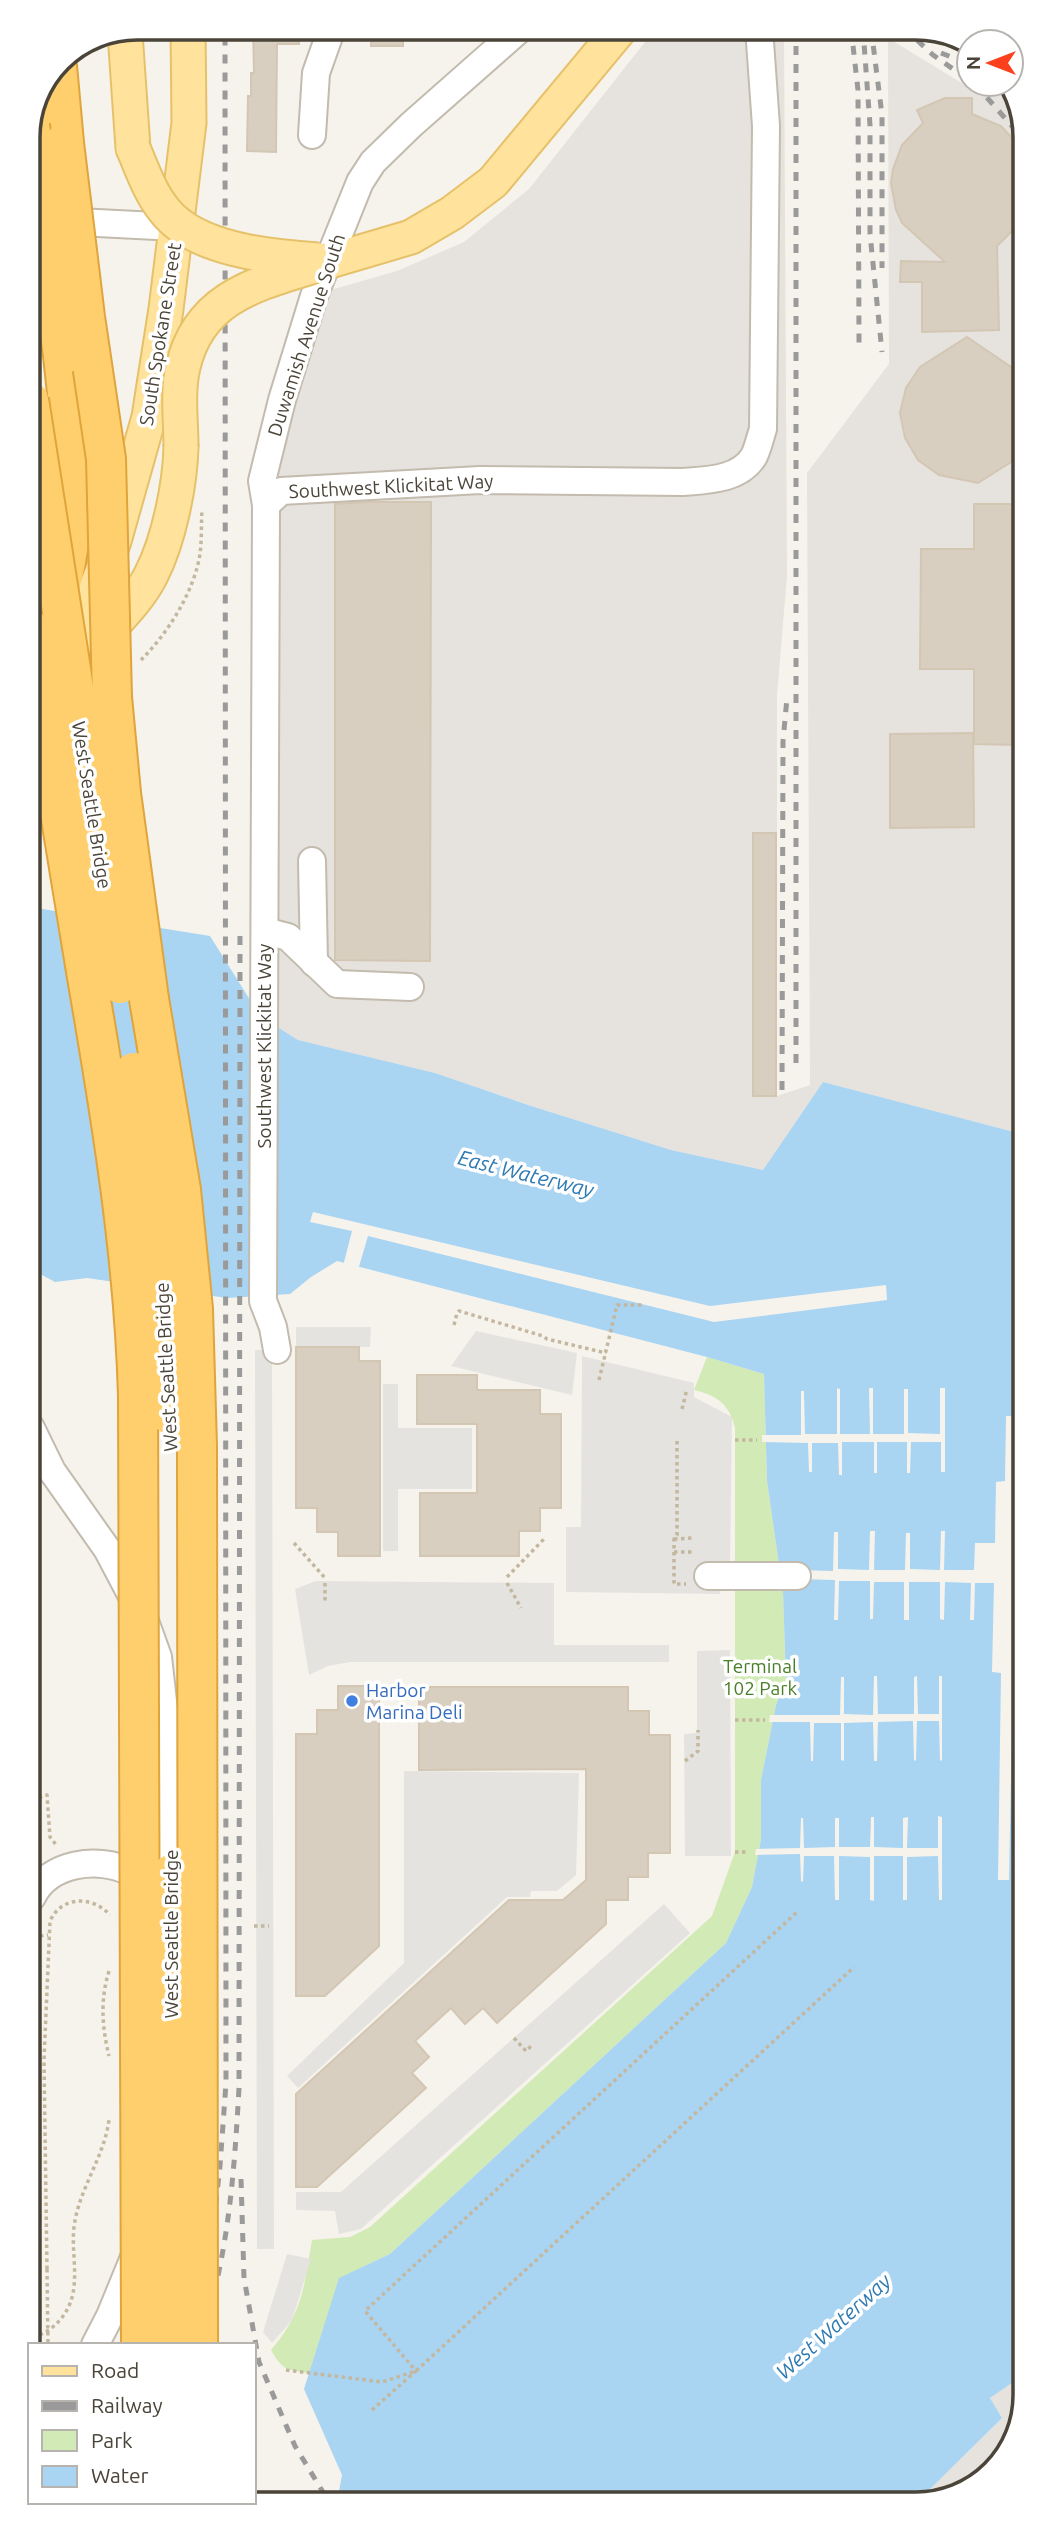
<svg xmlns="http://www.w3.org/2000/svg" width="1053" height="2532" font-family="Ubuntu,sans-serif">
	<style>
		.industrial { fill: #e6e2dd }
		.green { fill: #d2eab5 }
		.parking { fill: #e5e3e0 }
		.water { fill: #a9d4f2 }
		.pier { fill: #f6f3ec }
		.building { fill: #d8cfc1; stroke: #d3c7b4; stroke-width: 2 }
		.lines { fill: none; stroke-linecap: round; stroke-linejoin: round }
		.minor-casing { stroke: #c2bbae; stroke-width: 30 }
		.major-casing { stroke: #e6c16a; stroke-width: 37 }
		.highway-casing { stroke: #e0a43c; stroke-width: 42 }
		.path { stroke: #c4b79f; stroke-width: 3.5; stroke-dasharray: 3.5 3.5; stroke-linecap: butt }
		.minor { stroke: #fff; stroke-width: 26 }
		.major { stroke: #ffe39c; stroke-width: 33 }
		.highway { stroke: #ffcf6e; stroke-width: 38 }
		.rail { stroke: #9a9a9a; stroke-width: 5; stroke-dasharray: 9 9; stroke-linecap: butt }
		.major-bridge-casing { stroke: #e6c16a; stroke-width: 37; stroke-linecap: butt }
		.highway-bridge-casing { stroke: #e0a43c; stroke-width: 42; stroke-linecap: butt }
		.path-bridge { stroke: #c4b79f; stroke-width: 3.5; stroke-dasharray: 3.5 3.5; stroke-linecap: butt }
		.major-bridge { stroke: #ffe39c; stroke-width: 33 }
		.highway-bridge { stroke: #ffcf6e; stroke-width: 38 }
		.shop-dot { fill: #3f7fe0; stroke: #fff; stroke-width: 2.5 }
		.labels { text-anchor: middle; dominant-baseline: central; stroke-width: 7; stroke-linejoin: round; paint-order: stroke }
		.street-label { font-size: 19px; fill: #4b4439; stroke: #fff }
		.park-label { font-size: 19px; fill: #4a7f2a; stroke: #fff }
		.shop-label { font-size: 19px; fill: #366cbe; stroke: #fff; text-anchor: start }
		.water-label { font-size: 21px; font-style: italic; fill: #2e7ab2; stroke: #fff }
		.rim { fill: none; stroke: #4b4439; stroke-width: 3.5 }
	</style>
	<rect width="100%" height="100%" fill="#f6f3ec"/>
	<g class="industrial">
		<path d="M656 28H784L787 576 777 695V1096L810 1085 807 473 889 364 888 38 965 85 968 57 923 28 969 46V84H1006L1019 103 1022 1134 823 1082 763 1170 671 1150 528 1105 435 1073 298 1040 260 1016 254 1007 251 937 252 536 327 291 397 271 464 242 529 189Z"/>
		<path d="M1025 2374V2395L1003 2461 950 2498 920 2499 1002 2418 990 2398Z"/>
	</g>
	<path class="green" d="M707 1357 764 1374 767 1481 783 1592 786 1681 776 1705 761 1780V1839L752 1887 726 1943 390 2254 340 2278 309 2373C287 2370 282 2370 271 2350 303 2313 304 2286 312 2240L350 2237 370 2227 712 1916 735 1852V1428C730 1405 717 1395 694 1390Z"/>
	<g class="parking">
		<path d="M296 1327H371L370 1347H296Z"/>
		<path d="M476 1331 577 1353 572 1395 451 1366Z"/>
		<path d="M255 1350H272L274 2249H257Z"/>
		<path d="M582 1356 694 1383V1397L732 1417 730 1567H720V1594L566 1592V1527H581Z"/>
		<path d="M383 1384H398V1428H472V1489H398V1551H383Z"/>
		<path d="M316 1581 554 1583V1645H669V1662H350L328 1666 309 1675 295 1589Z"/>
		<path d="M730 1650 731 1856H685L684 1734 697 1733V1651Z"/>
		<path d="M404 1771 579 1773 576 1875 557 1891H531L530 1897H507L298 2088 287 2076 404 1963Z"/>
		<path d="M664 1904 690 1933 361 2229 339 2234 335 2211 296 2210V2192H341Z"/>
		<path d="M287 2254 311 2259 292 2320 272 2343 263 2332Z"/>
	</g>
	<path class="water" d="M30 907 210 936 260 1016 298 1040 435 1073 528 1105 671 1150 763 1170 823 1082 1022 1134 1025 2374 990 2398 1002 2418 920 2499 337 2502 342 2475 304 2389 339 2278 390 2254 726 1943 752 1887 761 1839V1780L776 1705 786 1681 783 1592 767 1481 764 1374 707 1357 337 1261 311 1277 290 1294 227 1298 87 1278 55 1282 31 1269Z"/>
	<g class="pier">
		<path d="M313 1212 710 1306 886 1285 887 1300 714 1322 368 1236 358 1270 343 1266 352 1231 310 1222Z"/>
		<path d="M837 1388 840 1389V1434H870L869 1388H873V1434H904V1389H908V1433L940 1434V1388H945V1472H941V1442H911L910 1473H907V1442H877V1473H874V1442H842V1475H839L838 1443H812V1472H809L808 1443 762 1442V1435H801V1391H804L805 1434H837Z"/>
		<path d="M1006 1416H1018L1009 1880H998L1001 1673 992 1672 994 1583H975L974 1620H970L971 1583 945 1582 944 1620 940 1619V1582H909V1620H904V1582H874L873 1619H870V1581H839L838 1620H834L835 1580 795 1579 796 1570 833 1571 834 1532H838V1569L869 1570 870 1531H875L874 1570H905L906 1533H910V1569L940 1570 941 1531H945L944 1570H974L975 1543H995L996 1482 1005 1481Z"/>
		<path d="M874 1676H877L878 1714H914V1677L917 1676 918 1714H939V1676H942V1760L940 1761 939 1721H917L916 1761 914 1760 913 1721 878 1722 877 1761H874L873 1722 844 1723V1761L841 1760V1723H814L813 1761H811L810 1722H769L770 1715H840L841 1677H844V1714L873 1715Z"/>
		<path d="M938 1816 942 1817V1900H939L938 1856 907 1857V1900H903V1856H874V1901L870 1900V1857L839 1856V1900H835L834 1856H804L803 1882 801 1881 800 1854 755 1855 756 1849 800 1848 801 1818H803L804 1848 835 1847V1818H839V1847H870L871 1817H874V1847L903 1848V1818L908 1817 907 1848H938Z"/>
	</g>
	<g class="building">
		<path d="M253 28H299V44H277L276 152 247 151 248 96H251V73H254Z"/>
		<path d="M372 28H403V46H371Z"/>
		<path d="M945 98H972V114L1001 126 1019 145 1020 223 997 246 999 330 922 332V282H900L901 261 945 262 902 223 896 210 891 183 893 169 902 145 923 123 917 110Z"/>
		<path d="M967 337 1014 369 1020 379V449L1011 462 978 483 939 475 918 460 905 438 900 413 906 388 920 367Z"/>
		<path d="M369 502H431L430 961 335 960V504Z"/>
		<path d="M974 504H1020L1021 745 974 744V669H920L921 549H974Z"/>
		<path d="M973 733 974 827 890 828V734Z"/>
		<rect x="753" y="833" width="23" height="263"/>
		<path d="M296 1347H359V1361H380V1556H338V1532H317V1508H296Z"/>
		<path d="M417 1375H477V1390H540V1414H561V1508H540V1531H519V1556H420V1493H477V1424H417Z"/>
		<path d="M338 1686H379V1946L325 1996H296V1734H317V1710H338Z"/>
		<path d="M419 1687H628V1711H649V1735H670V1853H648V1877H628V1900H606V1924L497 2023 483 2008 465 2024 451 2008 415 2041 429 2057 412 2073 426 2088 317 2187H296V2094L509 1900H563L586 1880V1769L419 1770Z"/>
	</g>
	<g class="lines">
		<defs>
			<g id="minor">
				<path d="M312 135 316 73 332 28"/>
				<path d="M58 221 176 227"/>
				<path d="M266 505 281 491 480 480 683 482C707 480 740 480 754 456 758 448 760 438 763 429L766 126 759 28"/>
				<path d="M312 861 314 963"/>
				<path d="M265 931 288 937 337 984 410 987"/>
				<path d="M277 1350 273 1327 263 1301 266 505 262 481 282 400 314 296 360 182 373 162 411 125 521 28"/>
				<path d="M31 1428 52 1471 107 1549 145 1621 158 1657 164 1710V1893"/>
				<path d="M708 1576H797"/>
				<path d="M32 1897C49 1862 99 1856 130 1872 137 1876 144 1878 148 1885"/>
				<path d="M95 2345 110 2316 135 2255"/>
			</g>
			<g id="major">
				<path d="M125 33 133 148"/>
				<path d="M330 261 411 237 452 213 493 182 621 28"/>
				<path d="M100 639C118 619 139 599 151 575 169 540 180 485 181 447"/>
				<path d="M66 665 114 541 149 417 166 309 189 123 188 28"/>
			</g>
			<g id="highway">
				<path d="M57 66 64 143"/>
				<path d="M61 584C81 508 71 431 63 355"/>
				<path d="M141 2502V2504"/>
				<path d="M171 2502V2503"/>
			</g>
		</defs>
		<use href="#minor" class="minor-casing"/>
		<use href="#major" class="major-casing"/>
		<use href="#highway" class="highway-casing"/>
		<g class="path">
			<path d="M141 660C168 633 194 592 200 554 202 540 201 524 202 510"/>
			<path d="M454 1325 457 1313 459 1311 543 1336 547 1339 606 1353"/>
			<path d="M599 1380 617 1305H644"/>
			<path d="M682 1409 687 1389"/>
			<path d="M735 1440H757"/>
			<path d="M677 1441V1535L674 1539V1584H686"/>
			<path d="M674 1539 693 1538"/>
			<path d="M294 1543 325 1578"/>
			<path d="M674 1552H693"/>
			<path d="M507 1577 544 1539"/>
			<path d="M325 1583V1601"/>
			<path d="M507 1583 521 1608"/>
			<path d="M735 1720H765"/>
			<path d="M685 1761 698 1751V1730"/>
			<path d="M32 1799 47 1795 50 1837 57 1846"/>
			<path d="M735 1852H747"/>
			<path d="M254 1926H269"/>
			<path d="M33 1937 48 1935"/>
			<path d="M109 1971C100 2000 102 2027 109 2056"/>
			<path d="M514 2038 526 2051 531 2046"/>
			<path d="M47 2269 44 2060 50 1921C62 1895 93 1896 110 1915"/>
			<path d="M33 2337C49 2333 62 2321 69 2306 80 2281 71 2253 74 2227 79 2188 104 2158 109 2120"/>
			<path d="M286 2370 382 2382 416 2371 854 1967"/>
			<path d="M372 2410 416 2371 365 2311 797 1912"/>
		</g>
		<use href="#minor" class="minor"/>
		<use href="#major" class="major"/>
		<use href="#highway" class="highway"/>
		<g class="rail">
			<path d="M796 28V1063"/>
			<path d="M851 28 858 90 859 343"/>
			<path d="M860 28 864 43 870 125V234L882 352"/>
			<path d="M871 28 882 115V268"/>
			<path d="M904 28 933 55 969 80"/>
			<path d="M941 53 969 64"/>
			<path d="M975 84 1019 134"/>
			<path d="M782 1090 783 741 787 698"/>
			<path d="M241 2179 244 2278 259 2362 295 2446 329 2502"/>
			<path d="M183 2345 211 2246 220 2166 226 2083 225 28"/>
			<path d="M199 2345C228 2259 234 2178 239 2088L240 933"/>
		</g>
		<defs>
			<g id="major-bridge">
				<path d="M133 148C142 169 150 193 165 211 196 250 271 257 318 260"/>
				<path d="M181 447C181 421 177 392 183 367 200 291 267 282 330 261"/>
			</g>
			<g id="highway-bridge">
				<path d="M30 126 63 355"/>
				<path d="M64 143 85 317 106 459 112 697 121 793 149 999 181 1190 193 1309 197 1446 198 2345"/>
				<path d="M29 400 120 984"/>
				<path d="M29 628C49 744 68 861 87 977 111 1116 134 1255 138 1396L141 2345"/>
				<path d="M134 1072 165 1299 170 1415"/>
				<path d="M171 2345V1874"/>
			</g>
		</defs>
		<use href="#major-bridge" class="major-bridge-casing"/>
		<use href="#highway-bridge" class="highway-bridge-casing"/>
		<path class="path-bridge" d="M47 2269 48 2345"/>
		<use href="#major-bridge" class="major-bridge"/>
		<use href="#highway-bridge" class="highway-bridge"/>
	</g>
	<circle class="shop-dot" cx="352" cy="1701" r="7"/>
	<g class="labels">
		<g class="street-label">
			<text transform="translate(160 334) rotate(-81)">South Spokane Street</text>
			<text transform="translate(306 335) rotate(-72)">Duwamish Avenue South</text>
			<text transform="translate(391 486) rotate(-3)">Southwest Klickitat Way</text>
			<text transform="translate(92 805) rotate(81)">West Seattle Bridge</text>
			<text transform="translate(264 1046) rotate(-90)">Southwest Klickitat Way</text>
			<text transform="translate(166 1367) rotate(-93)">West Seattle Bridge</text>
			<text transform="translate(171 1934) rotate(-90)">West Seattle Bridge</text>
		</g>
		<g class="park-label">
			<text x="760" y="1666">Terminal<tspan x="760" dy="22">102 Park</tspan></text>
		</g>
		<g class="shop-label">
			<text x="366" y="1690">Harbor<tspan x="366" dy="22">Marina Deli</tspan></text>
		</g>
		<g class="water-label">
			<text transform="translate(526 1173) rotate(14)">East Waterway</text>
			<text transform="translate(833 2326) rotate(-42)">West Waterway</text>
		</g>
	</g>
	<path d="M0 0H1053V2532H0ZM137 40H916A97 97 0 0 1 1013 137V2395A97 97 0 0 1 916 2492H137A97 97 0 0 1 40 2395V137A97 97 0 0 1 137 40Z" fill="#fff" fill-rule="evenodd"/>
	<path class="rim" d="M137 40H916A97 97 0 0 1 1013 137V2395A97 97 0 0 1 916 2492H137A97 97 0 0 1 40 2395V137A97 97 0 0 1 137 40Z"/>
	<rect x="28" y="2343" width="228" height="161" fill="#ffffff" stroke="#b7b4b0" stroke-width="2"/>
	<rect x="42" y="2366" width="35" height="10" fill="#ffe39c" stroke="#b7b4b0" stroke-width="2"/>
	<text x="91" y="2378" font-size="21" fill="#4b4439">Road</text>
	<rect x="42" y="2401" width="35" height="10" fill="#9a9a9a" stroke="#b7b4b0" stroke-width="2"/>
	<text x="91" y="2413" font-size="21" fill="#4b4439">Railway</text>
	<rect x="42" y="2430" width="35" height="21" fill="#d2eab5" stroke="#b7b4b0" stroke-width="2"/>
	<text x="91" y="2448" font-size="21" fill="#4b4439">Park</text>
	<rect x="42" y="2466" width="35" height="21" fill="#a9d4f2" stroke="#b7b4b0" stroke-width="2"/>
	<text x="91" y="2483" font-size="21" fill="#4b4439">Water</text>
	<g transform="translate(990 63) rotate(270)"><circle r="33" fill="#ffffff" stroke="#b7b4b0" stroke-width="2"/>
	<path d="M0-5L12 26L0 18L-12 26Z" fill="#fc3f1d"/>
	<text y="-10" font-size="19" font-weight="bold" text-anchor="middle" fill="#4b4439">N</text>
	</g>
</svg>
